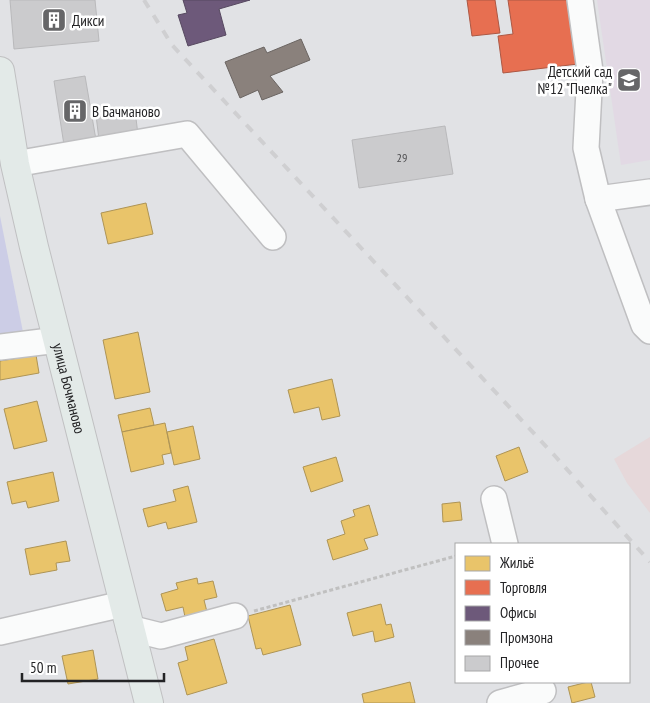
<svg xmlns="http://www.w3.org/2000/svg" width="650" height="703" font-family="'PT Sans Narrow',sans-serif">
	<style>
		.industrial { fill: #e6d8da }
		.education { fill: #e2d9e4 }
		.green { fill: #cccde6 }
		.homes { fill: #e9c46a; stroke: #ae9455 }
		.shops { fill: #e76f51; stroke: #ac5844 }
		.offices { fill: #6d597a; stroke: #574960 }
		.industry { fill: #8a817c; stroke: #6b6562 }
		.building { fill: #cbcbcd; stroke: #b9b9bb }
		.lines { fill: none; stroke-linecap: round; stroke-linejoin: round }
		.minor-casing { stroke: #bfbfc1; stroke-width: 28 }
		.major-casing { stroke: #c0c0c2; stroke-width: 30 }
		.path { stroke: #c0c0c0; stroke-width: 3; stroke-dasharray: 4 2.5; stroke-linecap: butt }
		.minor { stroke: #fafbfb; stroke-width: 25 }
		.major { stroke: #e3eae8; stroke-width: 28 }
		.rail { stroke: #cfcfd1; stroke-width: 4; stroke-dasharray: 9 9; stroke-linecap: butt }
		.labels { text-anchor: middle; dominant-baseline: central; stroke-width: 5; stroke-linejoin: round; paint-order: stroke }
		.number-label { font-size: 12px; fill: #4d4d4f }
		.poi-label { font-size: 15px; fill: #232325; stroke: #fff; text-anchor: start }
		.street-label { font-size: 15px; fill: #232325; stroke: #fff }
	</style>
	<rect width="100%" height="100%" fill="#e1e2e5"/>
	<path class="industrial" d="M650 437V513L627 483 614 459Z"/>
	<path class="education" d="M597 0H650V160L621 165Z"/>
	<path class="green" d="M0 216 23 332 0 335Z"/>
	<g class="homes">
		<path d="M146 203 153 234 108 244 101 213Z"/>
		<path d="M138 332 150 392 115 399 103 340Z"/>
		<path d="M36 355 39 373 0 380V361Z"/>
		<path d="M332 379 340 416 322 420 319 407 294 413 288 390Z"/>
		<path d="M37 401 47 441 14 449 4 409Z"/>
		<path d="M150 408 154 425 122 432 118 415Z"/>
		<path d="M165 423 171 453 162 455 164 464 131 472 122 432Z"/>
		<path d="M193 426 200 459 174 465 167 432Z"/>
		<path d="M519 447 528 472 505 481 496 456Z"/>
		<path d="M336 457 343 481 311 492 303 467Z"/>
		<path d="M53 472 59 501 28 508 26 501 12 504 7 482Z"/>
		<path d="M188 486 197 522 168 529 166 522 148 527 143 509 176 501 173 490Z"/>
		<path d="M460 502 462 520 443 522 442 504Z"/>
		<path d="M369 505 378 535 364 539 368 549 333 560 327 540 345 534 341 521 355 516 353 510Z"/>
		<path d="M66 541 70 561 56 563 57 570 30 575 25 549Z"/>
		<path d="M197 578 198 584 213 581 217 597 204 600 207 612 185 617 183 607 166 611 161 594 178 589 176 583Z"/>
		<path d="M381 604 386 625 391 624 394 637 375 642 373 631 353 636 347 613Z"/>
		<path d="M290 605 301 645 263 655 261 648 256 649 248 616Z"/>
		<path d="M214 639 227 683 187 695 178 663 188 660 185 647Z"/>
		<path d="M93 650 98 679 68 684 62 656Z"/>
		<path d="M410 682 415 703H364L362 694Z"/>
		<path d="M588 682H591L595 697 572 703 568 687Z"/>
	</g>
	<g class="shops">
		<path d="M467 0H495L500 33 472 36Z"/>
		<path d="M508 0H569L578 64 503 73 498 36 513 34Z"/>
	</g>
	<path class="offices" d="M183 0H250L219 9 226 35 188 46 178 15 187 13Z"/>
	<path class="industry" d="M301 39 310 60 270 76 283 92 262 100 258 90 240 98 225 62 264 47 267 53Z"/>
	<g class="building">
		<path d="M10 0H95L99 41 14 49Z"/>
		<path d="M85 76 96 140 64 145 54 81Z"/>
		<path d="M135 110 138 135 99 140 96 115Z"/>
		<path d="M445 126 453 174 359 188 352 140Z"/>
	</g>
	<g class="lines">
		<defs>
			<g id="minor">
				<path d="M580 0 590 71 586 148 598 199 644 325 650 331"/>
				<path d="M15 164 187 134 273 237"/>
				<path d="M598 199 650 192"/>
				<path d="M0 347 58 340"/>
				<path d="M494 499 505 544"/>
				<path d="M129 628 161 636 235 616"/>
				<path d="M0 632 123 604"/>
				<path d="M500 703 543 691"/>
			</g>
			<g id="major">
				<path id="s1" d="M0 71 15 164 34 247 149 703"/>
			</g>
		</defs>
		<use href="#minor" class="minor-casing"/>
		<use href="#major" class="major-casing"/>
		<path class="path" d="M254 611 456 556"/>
		<use href="#minor" class="minor"/>
		<use href="#major" class="major"/>
		<path class="rail" d="M144 0 172 45 555 456 650 562"/>
	</g>
	<defs>
		<symbol id="building-square" viewBox="-11 -11 22 22"><rect x="-9" y="-9" width="18" height="18" rx="4" fill="#666668" stroke="#fff"/><path d="M-4-6H4V6H1V3H-1V6H-4ZM-2.5-4.3h1.7v1.8h-1.7ZM.8-4.3h1.7v1.8H.8ZM-2.5-1h1.7V.8h-1.7ZM.8-1h1.7V.8H.8Z" fill="#fff"/></symbol>
		<symbol id="school-square" viewBox="-11 -11 22 22"><rect x="-9" y="-9" width="18" height="18" rx="4" fill="#666668" stroke="#fff"/><path d="M0-5L7-2L0 1L-7-2ZM-4 1L0 2.5L4 1V4Q0 6-4 4Z" fill="#fff"/></symbol>
	</defs>
	<g fill-rule="evenodd">
		<use href="#building-square" x="40" y="6" width="28" height="28"/>
		<use href="#school-square" x="615" y="66" width="28" height="28"/>
		<use href="#building-square" x="61" y="97" width="28" height="28"/>
	</g>
	<g class="labels">
		<g class="number-label">
			<text x="402" y="157">29</text>
		</g>
		<g class="poi-label">
			<text x="72" y="20">Дикси</text>
			<text x="612" y="71" text-anchor="end">Детский сад<tspan x="612" dy="17">№12 "Пчелка"</tspan></text>
			<text x="92" y="111">В Бачманово</text>
		</g>
		<g class="street-label">
			<text stroke="none"><textPath href="#s1" startOffset="325">улица Бочманово</textPath></text>
		</g>
	</g>
	<rect x="455" y="543" width="175" height="140" fill="#ffffff" stroke="#a7a7a8"/>
	<rect x="465" y="556" width="25" height="15" fill="#e9c46a" stroke="#a7a7a8"/>
	<text x="500" y="568" font-size="15" fill="#232325">Жильё</text>
	<rect x="465" y="580" width="25" height="15" fill="#e76f51" stroke="#a7a7a8"/>
	<text x="500" y="593" font-size="15" fill="#232325">Торговля</text>
	<rect x="465" y="606" width="25" height="15" fill="#6d597a" stroke="#a7a7a8"/>
	<text x="500" y="618" font-size="15" fill="#232325">Офисы</text>
	<rect x="465" y="630" width="25" height="15" fill="#8a817c" stroke="#a7a7a8"/>
	<text x="500" y="643" font-size="15" fill="#232325">Промзона</text>
	<rect x="465" y="656" width="25" height="15" fill="#cbcbcd" stroke="#a7a7a8"/>
	<text x="500" y="668" font-size="15" fill="#232325">Прочее</text>
	<path d="M22 673v8h142v-8" fill="none" stroke="#232325" stroke-width="2.5"/>
	<text x="30" y="673" font-size="15" fill="#232325" stroke="#ffffff" stroke-width="4" paint-order="stroke">50 m</text>
</svg>
